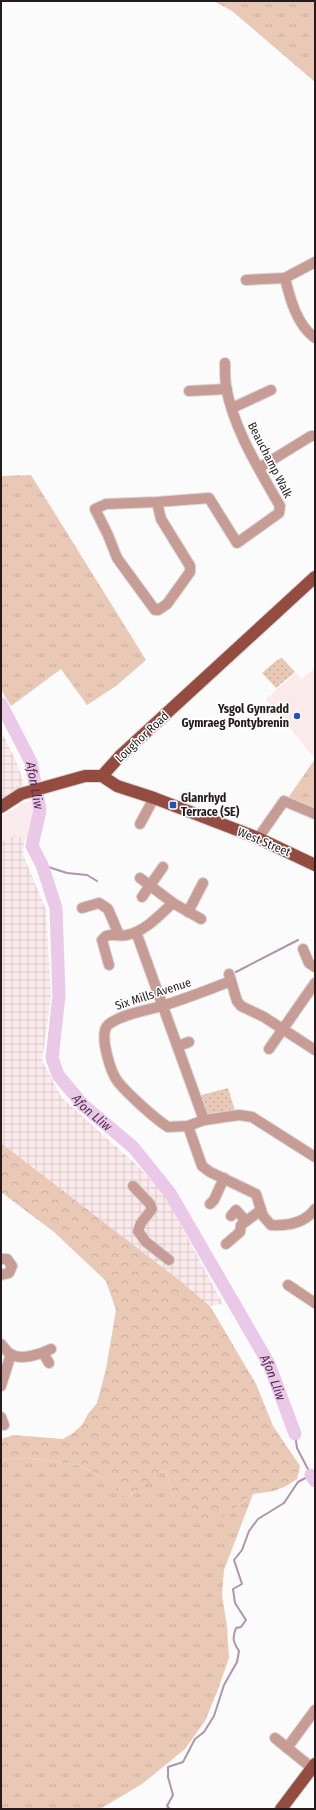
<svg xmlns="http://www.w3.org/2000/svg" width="316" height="1810" font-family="'Fira Sans Condensed',sans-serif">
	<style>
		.built { fill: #fbeaec }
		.industrial { fill: url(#industrial-grid) }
		.grass { fill: url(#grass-tufts) }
		.forest { fill: url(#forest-crowns) }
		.park { fill: url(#park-dots) }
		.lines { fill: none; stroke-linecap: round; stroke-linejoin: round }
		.stream { stroke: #af94ab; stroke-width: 2 }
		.river { stroke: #eac9e8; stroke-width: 13 }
		.minor-casing { stroke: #d9d7d7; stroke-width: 12 }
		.major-casing { stroke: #d9d7d7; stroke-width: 14 }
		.minor { stroke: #c79c94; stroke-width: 10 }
		.major { stroke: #944c40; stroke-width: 12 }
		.poi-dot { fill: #2352c0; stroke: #fff; stroke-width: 1.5 }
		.labels { text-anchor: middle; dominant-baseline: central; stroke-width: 3; stroke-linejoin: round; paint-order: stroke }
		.street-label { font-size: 12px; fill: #261a1c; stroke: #fff }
		.poi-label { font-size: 12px; font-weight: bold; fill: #261a1c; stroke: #fff; text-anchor: end }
		.water-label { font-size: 13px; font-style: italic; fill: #532a53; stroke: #fff }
	</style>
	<defs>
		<pattern id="industrial-grid" width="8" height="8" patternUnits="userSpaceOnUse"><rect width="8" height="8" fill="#fbeaec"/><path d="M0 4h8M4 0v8" fill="none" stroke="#d7c8ca"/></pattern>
		<pattern id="grass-tufts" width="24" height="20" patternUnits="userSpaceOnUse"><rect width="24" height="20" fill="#e9c9b6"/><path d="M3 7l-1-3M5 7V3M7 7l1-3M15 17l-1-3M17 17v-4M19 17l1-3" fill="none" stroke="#c8ac9c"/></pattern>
		<pattern id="forest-crowns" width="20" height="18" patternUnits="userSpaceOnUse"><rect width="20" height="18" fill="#e9c9b6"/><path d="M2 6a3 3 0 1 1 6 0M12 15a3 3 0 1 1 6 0" fill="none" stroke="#c8ac9c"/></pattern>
		<pattern id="park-dots" width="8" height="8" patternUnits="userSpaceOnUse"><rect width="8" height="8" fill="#e9c9b6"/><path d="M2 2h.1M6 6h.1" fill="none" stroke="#c8ac9c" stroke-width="1.8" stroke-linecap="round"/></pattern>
	</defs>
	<rect width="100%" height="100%" fill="#fbfbfb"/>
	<g class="built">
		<path d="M315 668V759L266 699 296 673 302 679Z"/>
		<path d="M40 798 31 840 14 836 1 842V817L23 803Z"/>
	</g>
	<g class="industrial">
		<path d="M1 731 17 763 24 785 1 799Z"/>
		<path d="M14 836 25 838 23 854 46 910 51 996 42 1061 62 1098 140 1168 165 1196 223 1304 210 1306 179 1280 1 1143V842Z"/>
	</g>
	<g class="grass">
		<path d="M214 1H315V82L232 11Z"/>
		<path d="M31 475 146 660 116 686 87 705 61 669 11 706 1 690V476Z"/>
		<path d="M315 759V809L288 798Z"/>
		<path d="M23 1457 78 1465 111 1482 131 1495 154 1476 166 1470 172 1494 234 1509 253 1494 224 1570 222 1595 227 1627 229 1658 217 1692 205 1721 185 1749 142 1784 100 1809H1V1460Z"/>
	</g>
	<path class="forest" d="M1 1143 179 1280 210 1306 256 1384 273 1426 300 1466 297 1479 286 1486 274 1491 253 1494 234 1509 211 1524 202 1526 188 1516 172 1494 166 1470C149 1478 140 1494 123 1497L111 1482 78 1465 23 1457 1 1460V1439L14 1435 63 1439 73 1433 82 1425 88 1414 97 1403 106 1369 116 1310 106 1281 54 1232 1 1192Z"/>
	<g class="park">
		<path d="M282 658 295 672 276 688 262 673 277 660Z"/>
		<path d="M228 1088 236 1114 205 1118 198 1096Z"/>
	</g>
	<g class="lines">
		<g class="stream">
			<path d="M42 865 67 873 87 875 97 881"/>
			<path d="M236 972 298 940"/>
			<path d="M170 1809 167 1806 173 1795 168 1777V1767L183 1762 195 1739 204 1732 214 1716 224 1685 237 1662 239 1651C233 1642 232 1638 236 1628L241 1627 246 1620 235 1603 233 1589 242 1584 234 1560 242 1550 249 1531 258 1519 284 1503 298 1482 311 1475 297 1448 295 1434"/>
		</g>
		<g class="river">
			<path id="s1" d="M1 704 31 762 40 810 32 846 42 865 56 908 59 996 52 1058 58 1075 83 1105 133 1147 170 1193 269 1364 295 1434"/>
			<path d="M311 1475 315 1481"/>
		</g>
		<defs>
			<g id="minor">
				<path d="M285 278C290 299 297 325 315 338"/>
				<path d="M246 280 285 278 315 262"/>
				<path d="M189 391 227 389"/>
				<path d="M232 408 271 390"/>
				<path d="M259 468 311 436H315"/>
				<path d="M157 502 106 504 95 509 108 535 117 558 155 610H158L167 604 190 572V566L161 519 157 502 209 498 237 543 279 513 280 506C259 469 234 430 226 387 225 379 225 370 225 363"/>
				<path d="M140 824 154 798"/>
				<path d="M258 838 284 801 315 814"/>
				<path d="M140 878 173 903"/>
				<path d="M142 897 163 867"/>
				<path d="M82 908 99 903 108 909 119 935"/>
				<path d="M188 912 203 883"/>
				<path d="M136 932 204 1120"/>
				<path d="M303 949 309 963 315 967"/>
				<path d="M109 965 102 940 106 936C113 933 120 937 127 935 146 931 159 915 173 903L201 919"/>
				<path d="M229 974 237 1001 241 1006 264 1017 315 1050"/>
				<path d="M231 981C208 990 185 999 162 1006 147 1010 119 1015 108 1025 98 1034 111 1073 118 1082 129 1095 154 1118 168 1127L188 1126 204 1120 239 1115 252 1117 315 1157"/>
				<path d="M178 1046 189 1042"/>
				<path d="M269 1049 315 983"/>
				<path d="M188 1126 202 1166 210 1172 256 1194 263 1216 271 1225C288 1226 305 1223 315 1209"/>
				<path d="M133 1186 150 1204 152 1209 141 1223 138 1231 146 1242 169 1260"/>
				<path d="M210 1204 214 1200 224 1178"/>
				<path d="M231 1216 236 1210 246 1221"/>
				<path d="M226 1244 240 1232 241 1225 261 1210"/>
				<path d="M1 1259H7L12 1266 9 1273 1 1275"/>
				<path d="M288 1285 315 1303"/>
				<path d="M1 1344C4 1347 7 1352 10 1354 21 1361 41 1354 51 1349"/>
				<path d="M43 1353 49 1363"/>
				<path d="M1 1386 11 1354"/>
				<path d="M1 1417 4 1425"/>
				<path d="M275 1738 312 1768"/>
				<path d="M287 1748 315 1710"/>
			</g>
			<g id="major">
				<path d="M102 776 117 786 154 798 258 838 315 865"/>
				<path d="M1 807 21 794 85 776H102L120 756 315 577"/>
				<path d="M281 1809 315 1764"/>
			</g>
		</defs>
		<use href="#minor" class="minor-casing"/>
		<use href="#major" class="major-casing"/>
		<use href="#minor" class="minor"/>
		<use href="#major" class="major"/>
	</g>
	<g class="poi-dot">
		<circle cx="297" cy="716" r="4"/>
		<rect x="169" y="801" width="8" height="8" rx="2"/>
	</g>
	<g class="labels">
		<g class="street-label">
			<text transform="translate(270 460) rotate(63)">Beauchamp Walk</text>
			<text transform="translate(142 737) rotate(-43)">Loughor Road</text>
			<text transform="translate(264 842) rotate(23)">West Street</text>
			<text transform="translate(153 994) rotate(-18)">Six Mills Avenue</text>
		</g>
		<g class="poi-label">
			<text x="289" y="709">Ysgol Gynradd<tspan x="289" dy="14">Gymraeg Pontybrenin</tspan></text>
			<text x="181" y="798" text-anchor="start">Glanrhyd<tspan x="181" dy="14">Terrace (SE)</tspan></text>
		</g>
		<g class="water-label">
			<text stroke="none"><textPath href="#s1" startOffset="89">Afon Lliw</textPath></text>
			<text stroke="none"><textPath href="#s1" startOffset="437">Afon Lliw</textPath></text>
			<text stroke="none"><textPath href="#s1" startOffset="761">Afon Lliw</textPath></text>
		</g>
	</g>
	<rect width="316" height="1810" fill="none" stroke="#261a1c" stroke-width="4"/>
</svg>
